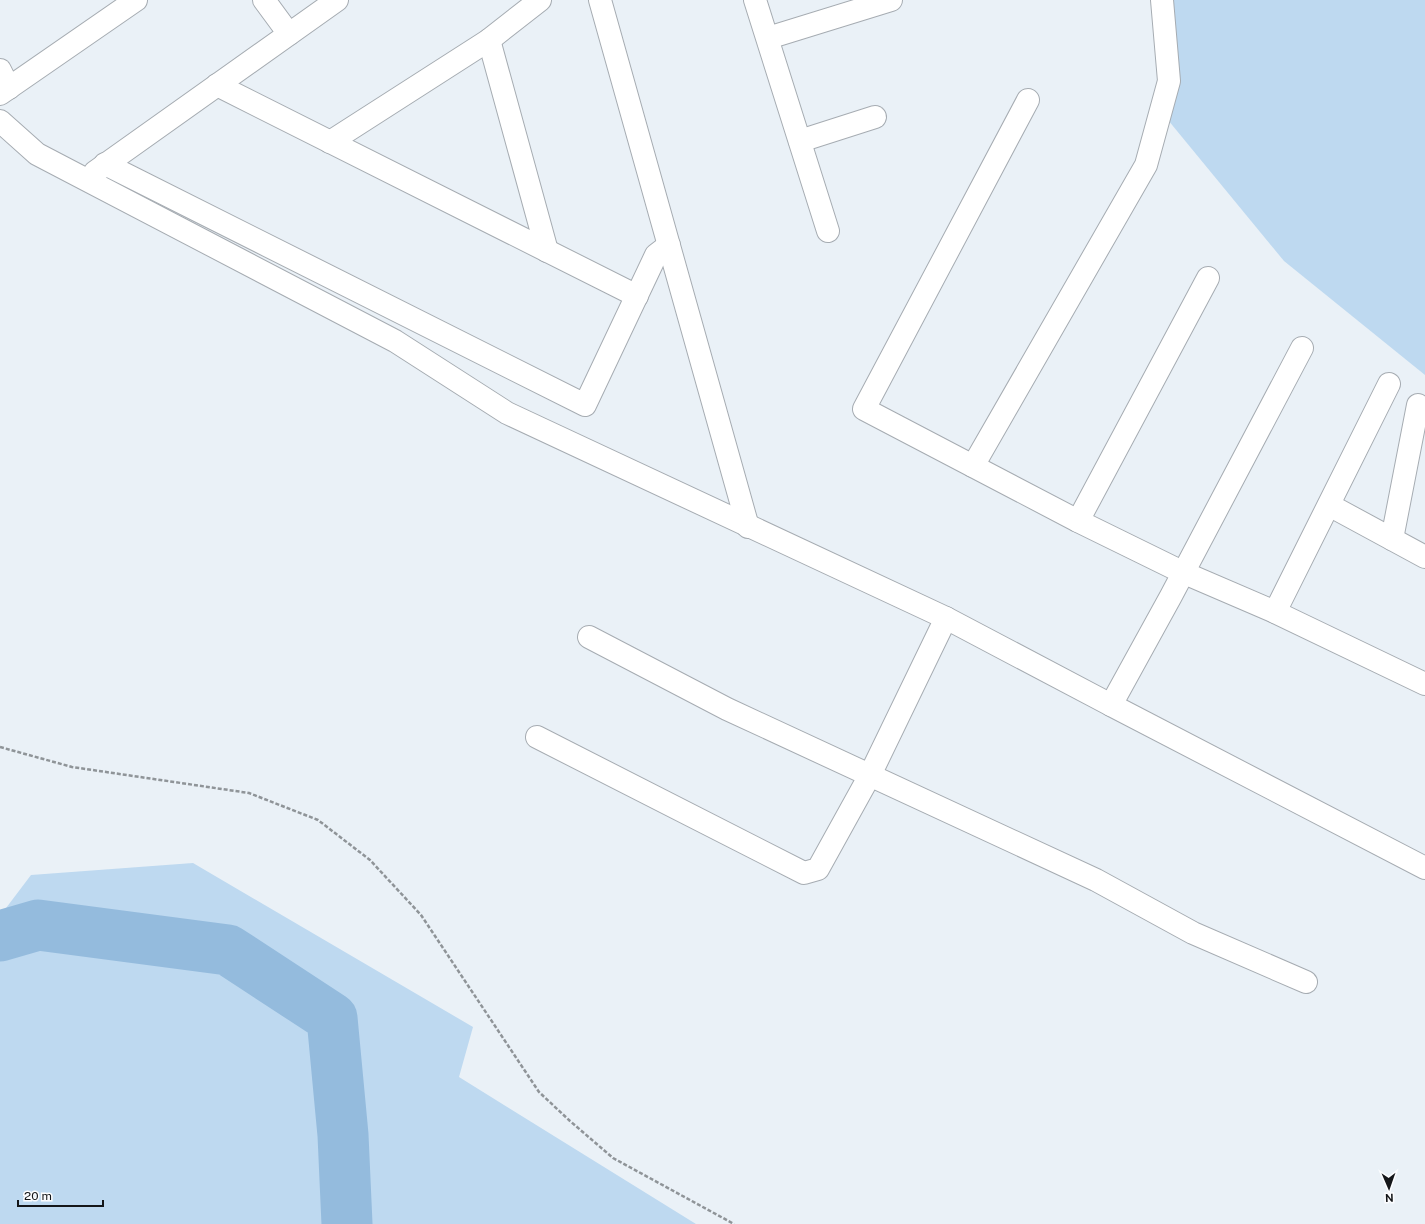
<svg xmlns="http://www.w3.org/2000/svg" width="1425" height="1224" font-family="'Public Sans',sans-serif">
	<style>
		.green { fill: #bed9f0 }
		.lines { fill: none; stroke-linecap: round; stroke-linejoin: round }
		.river { stroke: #94bbdd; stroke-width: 51 }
		.street-casing { stroke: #a6acb2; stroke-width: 24 }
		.path { stroke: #8f9498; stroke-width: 2.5; stroke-dasharray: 4 2; stroke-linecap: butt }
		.street { stroke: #fff; stroke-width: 22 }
	</style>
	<rect width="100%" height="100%" fill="#eaf1f7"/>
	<g class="green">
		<path d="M1152 0H1425V375L1284 261 1168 120Z"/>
		<path d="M193 863 473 1027 459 1077 696 1224H0V916L31 875Z"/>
	</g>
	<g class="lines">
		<path class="river" d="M0 936 38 925 228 950 332 1018 343 1135 347 1224"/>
		<defs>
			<g id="street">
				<path d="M264 0 289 34"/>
				<path d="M600 0 748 527"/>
				<path d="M755 0 828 231"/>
				<path d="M768 38 891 0"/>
				<path d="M489 40 547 251"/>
				<path d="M0 70 9 88"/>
				<path d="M217 85 637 296"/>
				<path d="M0 94 136 0"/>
				<path d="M1028 100 864 409 1078 521 1182 572 1275 612 1425 684"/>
				<path d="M0 121 37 154 395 341 507 413 946 618 1111 705 1171 596 1302 348"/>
				<path d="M800 141 875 117"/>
				<path d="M330 142 489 40 540 0"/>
				<path d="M105 164 585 405 656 255 669 245"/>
				<path d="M95 172 337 0"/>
				<path d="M973 466 1146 165 1169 81 1162 0"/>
				<path d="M1329 505 1425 557"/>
				<path d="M1078 521 1208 278"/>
				<path d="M1392 539 1418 405"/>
				<path d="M1275 612 1389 384"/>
				<path d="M589 637 727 709 1096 880 1193 933 1306 982"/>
				<path d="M1111 705 1425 868"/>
				<path d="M537 737 804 873 818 869 870 775 946 618"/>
			</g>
		</defs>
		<use href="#street" class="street-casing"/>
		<path class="path" d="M0 747 72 767 249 793 318 820 370 860 421 915 539 1092 570 1121 613 1158 734 1224"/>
		<use href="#street" class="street"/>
	</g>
	<g transform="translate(1389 1188) rotate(178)" stroke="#fcfdff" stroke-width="3" paint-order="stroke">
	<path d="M0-3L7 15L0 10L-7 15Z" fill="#141619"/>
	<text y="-6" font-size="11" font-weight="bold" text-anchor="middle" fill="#141619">N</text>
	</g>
	<path d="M18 1200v6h85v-6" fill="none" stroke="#141619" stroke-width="2"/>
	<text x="24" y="1200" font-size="12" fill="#141619" stroke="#fcfdff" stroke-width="3" paint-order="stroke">20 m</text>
</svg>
